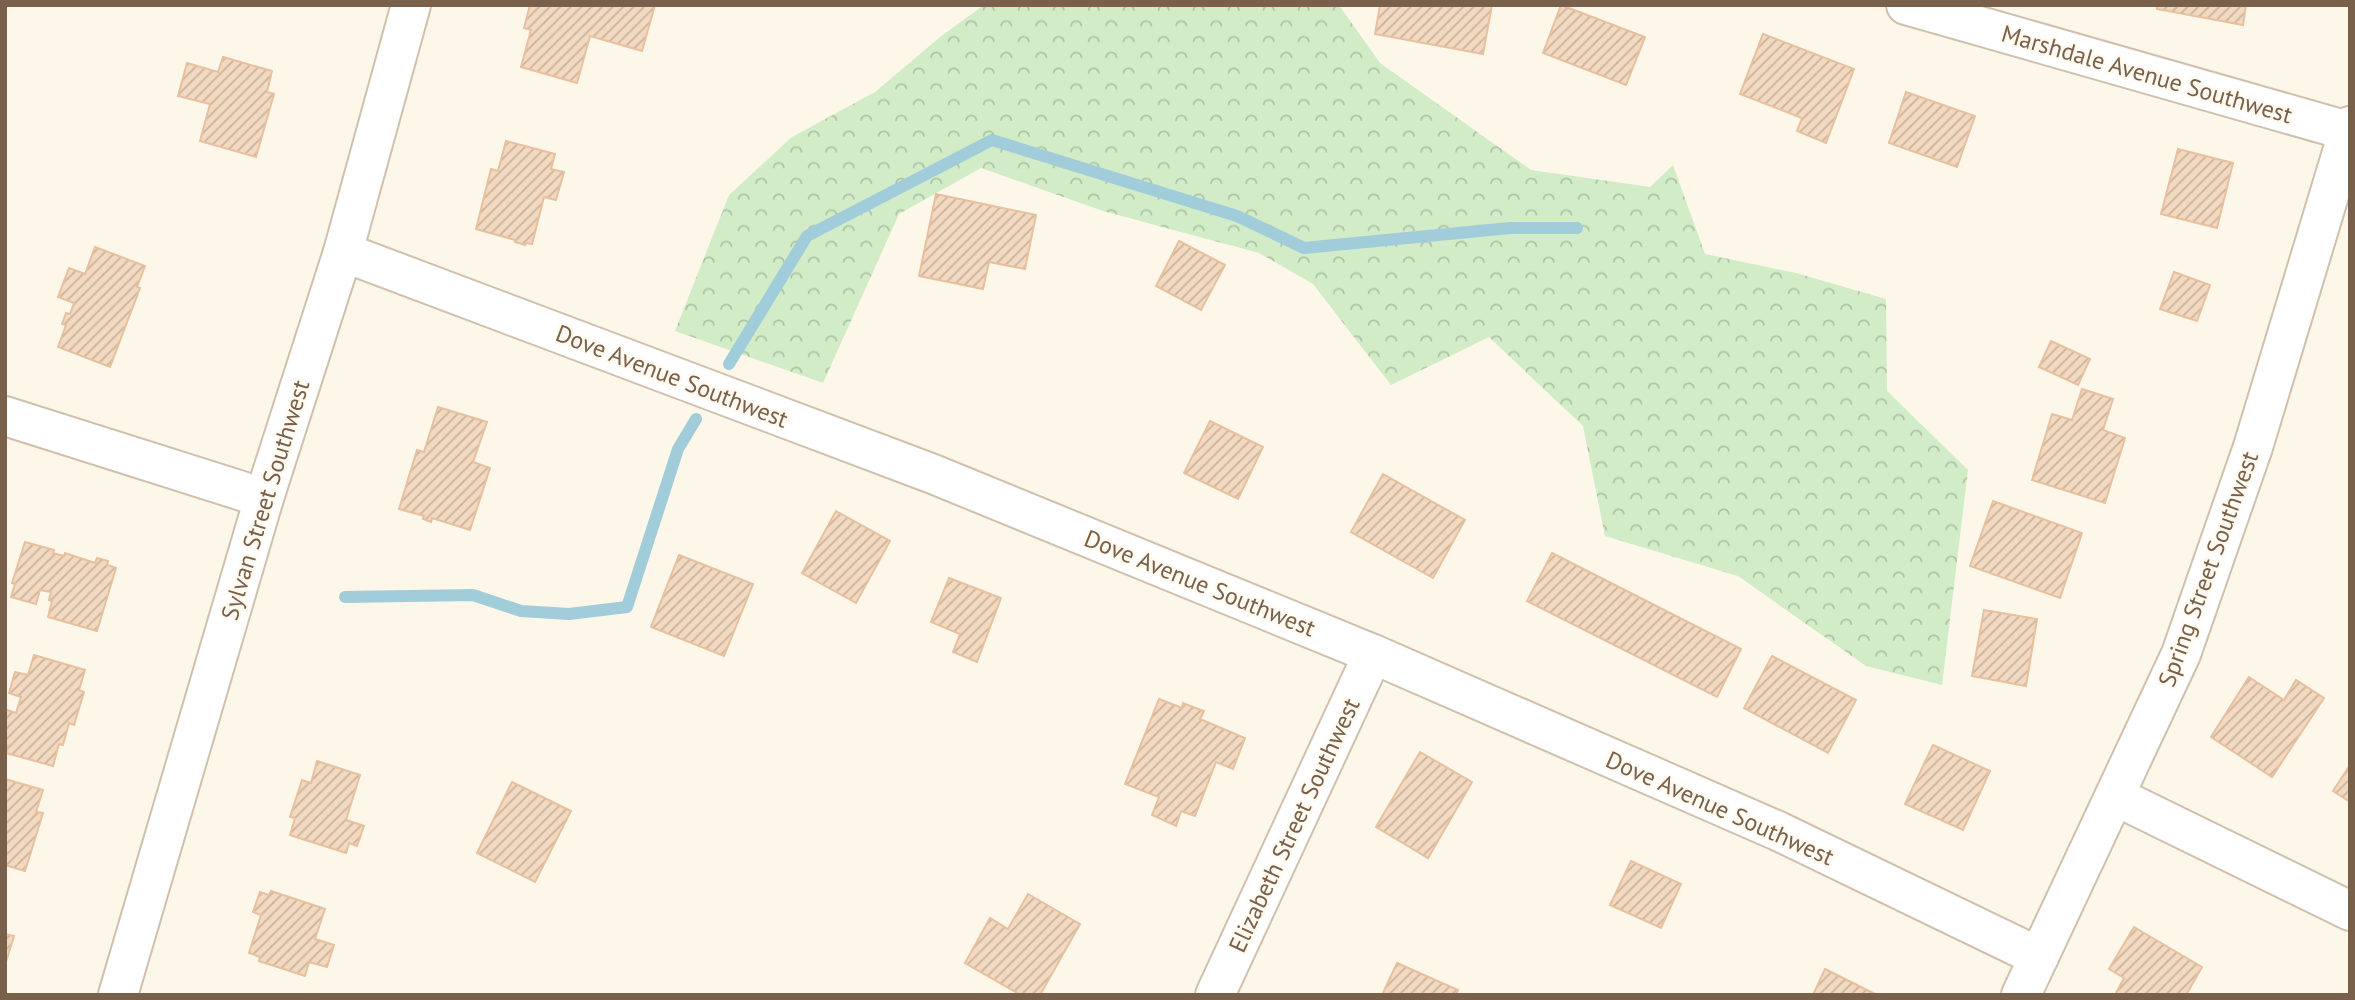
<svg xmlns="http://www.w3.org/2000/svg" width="2355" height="1000" font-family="'PT Sans',sans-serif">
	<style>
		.forest { fill: url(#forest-crowns) }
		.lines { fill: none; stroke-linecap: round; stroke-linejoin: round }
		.stream { stroke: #a1ccda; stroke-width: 12 }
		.building { fill: url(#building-hatch); stroke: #e7c19f; stroke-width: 2 }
		.minor-casing { stroke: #d0c0ad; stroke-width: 42 }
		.tertiary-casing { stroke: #d0c0ad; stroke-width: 42 }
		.minor { stroke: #fff; stroke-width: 38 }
		.tertiary { stroke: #fff; stroke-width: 38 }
		.labels { text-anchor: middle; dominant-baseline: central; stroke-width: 5; stroke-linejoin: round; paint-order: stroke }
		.street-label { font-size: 24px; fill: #79604b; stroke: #fffaf0 }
	</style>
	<defs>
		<pattern id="forest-crowns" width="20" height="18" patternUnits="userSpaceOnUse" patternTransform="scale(1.75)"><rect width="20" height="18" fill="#d1ecc6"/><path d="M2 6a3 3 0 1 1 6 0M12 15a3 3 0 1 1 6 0" fill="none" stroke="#aec3a3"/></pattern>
		<pattern id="building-hatch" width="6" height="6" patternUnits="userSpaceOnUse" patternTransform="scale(1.75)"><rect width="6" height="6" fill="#f3d9bf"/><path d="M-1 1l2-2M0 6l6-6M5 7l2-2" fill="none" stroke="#cab39d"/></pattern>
	</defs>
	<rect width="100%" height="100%" fill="#fdf7e9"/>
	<path class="forest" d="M984 5H1337L1341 8 1380 63 1531 170 1650 187 1673 165 1705 254 1796 273 1886 299 1887 391 1968 470 1942 685 1866 666 1738 576 1605 536 1583 426 1489 337 1391 385 1313 284 1259 253 1103 211 981 168 899 214 823 383 675 331 729 195 792 137 875 92 940 37Z"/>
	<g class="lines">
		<g class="stream">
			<path d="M729 364 807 236 992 140 1237 216 1304 248 1510 228H1577"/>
			<path d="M345 597 473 595 521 611 569 614 627 607 678 449 696 419"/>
		</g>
	</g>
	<g class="building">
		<path d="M530 5H655L642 51 590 36 577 83 521 67 531 30 524 28Z"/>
		<path d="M1380 5H1492L1483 54 1375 34Z"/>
		<path d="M1561 5 1645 37 1626 85 1543 53Z"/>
		<path d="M2157 5H2246L2243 25 2157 9Z"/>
		<path d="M1763 34 1854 69 1826 143 1797 131 1802 118 1740 94Z"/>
		<path d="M223 57 272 71 267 92 274 94 256 157 200 141 210 104 178 96 187 63 218 72Z"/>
		<path d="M1906 92 1975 116 1957 167 1889 143Z"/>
		<path d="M506 141 555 154 551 169 564 172 556 200 544 197 532 244 526 243 525 245 515 242V240L476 229 491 169 498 171Z"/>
		<path d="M2178 149 2233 163 2217 228 2161 214Z"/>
		<path d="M936 194 1036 215 1025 269 989 262 983 289 919 276Z"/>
		<path d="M1179 241 1225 265 1201 310 1156 286Z"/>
		<path d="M95 247 145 266 137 287 140 288 110 367 58 347 66 325 62 324 66 313 70 314 74 303 58 297 69 268 85 274Z"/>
		<path d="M2174 272 2210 285 2197 321 2160 309Z"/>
		<path d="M2051 341 2090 359 2078 385 2039 367Z"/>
		<path d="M2082 389 2113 399 2103 430 2125 438 2105 503 2032 480 2052 414 2072 420Z"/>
		<path d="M438 407 487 422 473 462 490 468 470 530 432 518 431 522 423 519 424 516 399 509 417 450 424 452Z"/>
		<path d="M1210 421 1263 447 1238 499 1184 473Z"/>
		<path d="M1383 474 1465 520 1433 578 1351 532Z"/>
		<path d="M1993 501 2082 533 2060 598 1970 566Z"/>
		<path d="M836 511 890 541 856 603 802 573Z"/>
		<path d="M25 542 54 550 53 553 64 556 65 553 95 563 97 558 108 561 107 565 116 568 97 631 48 617 52 601 49 600 51 592 40 590 36 604 11 597 15 584 12 583Z"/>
		<path d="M1552 553 1741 649 1717 697 1527 601Z"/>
		<path d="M679 555 753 584 724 656 651 627Z"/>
		<path d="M949 578 1001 598 977 662 953 652 960 634 931 622Z"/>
		<path d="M1984 610 2037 619 2026 686 1972 676Z"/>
		<path d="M34 655 85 670 79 690 84 692 74 725 69 723 63 745 59 744 53 766 6 753 8 746 5 745V714L7 710 16 713 21 697 9 693 15 672 28 675Z"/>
		<path d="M1772 656 1856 700 1828 753 1744 708Z"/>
		<path d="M2249 677 2284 700 2296 680 2324 698 2272 777 2211 737Z"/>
		<path d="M1159 699 1182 708 1183 703 1204 711 1200 719 1245 738 1233 769 1216 762 1195 816 1181 811 1176 826 1152 815 1159 797 1125 784Z"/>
		<path d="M1933 745 1990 771 1963 830 1905 804Z"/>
		<path d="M1420 752 1472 782 1428 858 1376 827Z"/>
		<path d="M317 761 360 775 346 820 364 826 357 846 349 843 346 853 290 835 295 818 290 817 302 780 311 783Z"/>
		<path d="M2350 765V802L2333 791Z"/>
		<path d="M5 779 43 790 36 812 43 813 25 871 5 865Z"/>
		<path d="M512 782 571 811 535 882 477 853Z"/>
		<path d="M1631 861 1681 884 1661 928 1610 905Z"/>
		<path d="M271 891 325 909 315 939 334 945 327 967 309 962 305 976 259 961 260 957 249 953 261 915 253 912 260 892 269 895Z"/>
		<path d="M1028 894 1080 924 1040 995H1021L965 963 990 918 1008 929Z"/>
		<path d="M2134 927 2202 967 2186 995H2115L2124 978 2109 969Z"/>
		<path d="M5 934 14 936 5 965Z"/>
		<path d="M1397 963 1458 990 1456 995H1382Z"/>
		<path d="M1825 969 1877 995H1813Z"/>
	</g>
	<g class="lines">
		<defs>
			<g id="minor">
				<path d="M1906 5 2348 131"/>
				<path d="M343 252 933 474 1373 654 1778 831 2039 957"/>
				<path d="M5 416 264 498"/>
				<path d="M2115 796 2350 911"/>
				<path d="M118 995 264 498 343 252 411 5"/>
				<path d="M1215 995 1373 654"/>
			</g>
			<path id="tertiary" d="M2021 995 2181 654 2253 447 2350 126"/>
		</defs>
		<use href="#minor" class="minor-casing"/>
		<use href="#tertiary" class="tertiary-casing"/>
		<use href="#minor" class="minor"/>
		<use href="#tertiary" class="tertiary"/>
	</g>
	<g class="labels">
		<g class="street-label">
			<text transform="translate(2147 74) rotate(16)">Marshdale Avenue Southwest</text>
			<text transform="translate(672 376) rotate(21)">Dove Avenue Southwest</text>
			<text transform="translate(265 500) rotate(-73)">Sylvan Street Southwest</text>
			<text transform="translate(2208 569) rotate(-70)">Spring Street Southwest</text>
			<text transform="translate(1200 583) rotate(22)">Dove Avenue Southwest</text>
			<text transform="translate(1720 808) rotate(24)">Dove Avenue Southwest</text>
			<text transform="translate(1294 825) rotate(-65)">Elizabeth Street Southwest</text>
		</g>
	</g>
	<rect width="2355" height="1000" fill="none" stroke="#79604b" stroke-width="14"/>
</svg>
